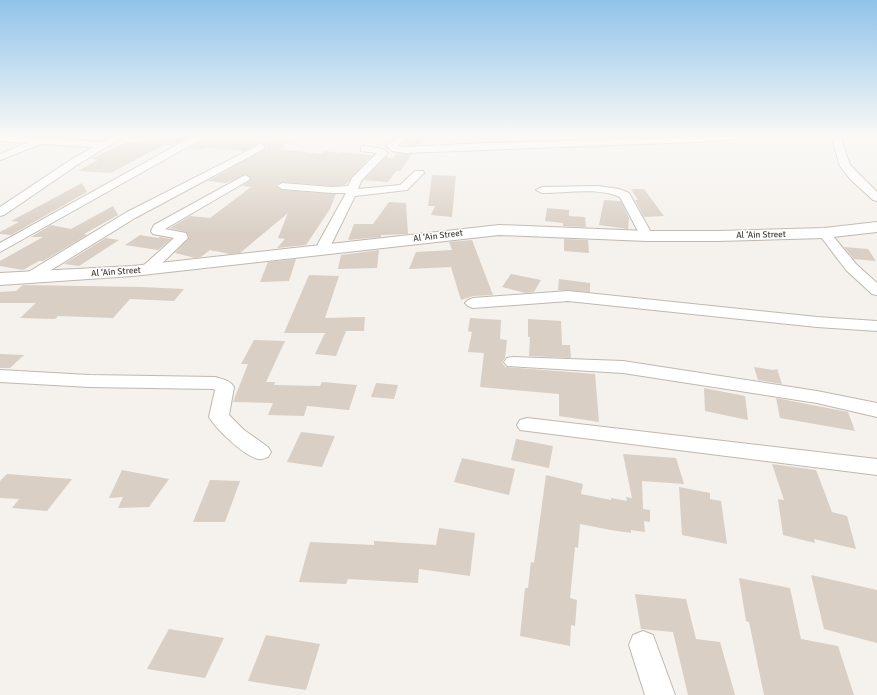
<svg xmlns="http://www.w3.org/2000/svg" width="877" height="695" font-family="Signika,sans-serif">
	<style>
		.building { fill: #d9cfc5 }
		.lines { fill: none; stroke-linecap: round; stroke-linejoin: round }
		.minor-casing { stroke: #c0b8af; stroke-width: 2 }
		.tertiary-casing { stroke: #c0b8af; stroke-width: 2 }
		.minor { fill: #fff; fill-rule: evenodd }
		.tertiary { fill: #fff; fill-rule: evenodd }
		.labels { text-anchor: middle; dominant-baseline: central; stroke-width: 3; stroke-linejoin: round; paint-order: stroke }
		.far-street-label { font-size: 9px; fill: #49423a; stroke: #fff }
	</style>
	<rect width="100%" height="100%" fill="#f5f1ec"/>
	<g class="building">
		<path d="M152 136H190L172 146 163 145 111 173 78 171 98 160 91 159 127 142 140 143Z"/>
		<path d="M208 136H238L235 138 267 142 273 139 292 141 279 149 321 154 325 151 339 153 341 152 372 155 345 185 332 186 282 182 276 185 282 190 336 194 330 209 306 245 277 248 285 239 278 238 288 213 240 253 230 254 210 250 201 257 195 258 175 253 189 237 186 232 170 228 190 216 210 218 251 187 242 186 251 179 246 174 226 183 208 181 266 149 265 144 261 143 244 151 206 147 202 149 189 148Z"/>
		<path d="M410 136 424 137 419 145H403Z"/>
		<path d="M397 153 412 154 400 171H396L388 182 364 180 386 157 393 158Z"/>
		<path d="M432 175 456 176 452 217 431 215 435 206H428Z"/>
		<path d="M82 183 87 192 11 235 0 234V232L19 222 11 221Z"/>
		<path d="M631 189H644L664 216 644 217 635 200H638Z"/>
		<path d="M604 200 621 201 629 218 628 229 599 225Z"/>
		<path d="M389 202 406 203 408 234 381 235V237L348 240 354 224H373Z"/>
		<path d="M113 206 118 215 84 234 87 235 43 261H39L23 270 0 266V261L43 237H31L51 225 71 229Z"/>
		<path d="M547 208 569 210V216L585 217 586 227 563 226V223L545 221Z"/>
		<path d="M140 235 158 238 160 237 171 239 158 250 125 245Z"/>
		<path d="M106 238 119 240 79 266 64 264Z"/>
		<path d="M564 239 588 240 589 253 564 251Z"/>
		<path d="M472 240 493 295 473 296 461 300 451 267 409 269 416 252 452 250 449 242Z"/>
		<path d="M844 247 868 249 876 261 854 259Z"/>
		<path d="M379 250 377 268 338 269 341 255Z"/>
		<path d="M296 259 289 281 260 282 268 262Z"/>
		<path d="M511 274 541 280 534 292 526 293 502 287Z"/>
		<path d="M309 275 339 276 325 318 365 317 364 331H346L336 356 315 354 325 333H284Z"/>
		<path d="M559 279 590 283V292L558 290Z"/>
		<path d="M23 285 142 287 184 289 174 301 130 299 113 318 58 316 55 319 20 318 36 303H0V292L16 291Z"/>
		<path d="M470 318 501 320 500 339 507 340 505 358 502 362 505 367 595 374 599 422 559 416V394L480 387 484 353 468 352 472 332 468 331Z"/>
		<path d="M528 319 561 321 562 345H570L571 358 529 356 530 337H528Z"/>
		<path d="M254 340 285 341 266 382H275L274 385 320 386 322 382 357 385 349 410 307 406 304 416 268 415 273 403 233 402 248 364H241Z"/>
		<path d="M0 354 24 355 10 368H0Z"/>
		<path d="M754 367 773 370 777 369 782 384 758 380Z"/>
		<path d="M376 383 398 385 394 399 371 397Z"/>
		<path d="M704 388 745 396 748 420 705 411Z"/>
		<path d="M776 398 848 412 855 431 780 418Z"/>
		<path d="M301 432 335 436 322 467 287 462Z"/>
		<path d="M516 439 553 446 549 468 511 460Z"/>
		<path d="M623 454 676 458 684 484 642 481 643 509 650 510V522L644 521 645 532 631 530V533L611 530 580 524 578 548 575 547 570 598 577 600 575 626 571 625 570 646 520 636 525 588H528L531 562 534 563 546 475 583 484 581 494 611 500V498L627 501 626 497 632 498Z"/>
		<path d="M462 458 515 469 509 495 454 482Z"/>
		<path d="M772 464 816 470 832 512 847 516 856 549 814 539 815 543 783 535 778 499 784 500Z"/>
		<path d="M122 470 169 479 149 507 118 508 123 497 109 498Z"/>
		<path d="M7 474 72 479 47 511 12 508 19 499 0 498V481Z"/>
		<path d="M210 480 240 481 225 522H193Z"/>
		<path d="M679 487 710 493V499L721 501 727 544 682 535Z"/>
		<path d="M439 528 475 533 470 576 419 569 418 583 348 579 346 584 299 582 310 542 374 545V541L436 545Z"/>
		<path d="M811 575 877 590V643L824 629Z"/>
		<path d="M739 578 790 588 801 639 838 646 854 695H764L749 622 746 621Z"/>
		<path d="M635 594 686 599 696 639 720 642 735 695H688L673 632 641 629Z"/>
		<path d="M169 629 224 638 205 678 147 669Z"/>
		<path d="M266 635 320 644 306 690 248 681Z"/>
	</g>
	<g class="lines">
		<defs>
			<g id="minor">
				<path d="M0 136 103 142 114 136H125L80 163 4 215 0 216V207L72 159 94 147 41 144 0 160V154L27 143 0 141Z"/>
				<path d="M193 136H207L0 252V243Z"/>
				<path d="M399 136H409L397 146 405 147 488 143 742 136 738 139 696 142 405 153 392 151 386 146Z"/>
				<path d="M831 136H840L850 165 877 192V201L873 200 850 179 840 166Z"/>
				<path d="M261 144 264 145V149L135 218 35 280H25L23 277 25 274 127 212Z"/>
				<path d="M364 146 383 149 388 153 361 181 358 189 400 185 415 171H423L424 173 407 190 355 196 328 251 326 254H316L314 251 346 193H332L282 189 277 186 282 183 332 187 348 186 352 178 377 153 361 151V147Z"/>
				<path d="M245 175 250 178 249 180 165 229 186 233 188 238 153 272H143L141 269 143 266 174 238 153 234 151 231 154 225Z"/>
				<path d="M598 186 619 189 629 193 653 236 652 239H642L620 197C598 187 566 193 542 193L536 190 542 187Z"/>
				<path d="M824 229 828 230 856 264 877 283V295L872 294 846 270 818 233Z"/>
				<path d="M568 291 817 317 877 321V331L817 327 568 301 473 308 468 306 465 303 468 300 473 298Z"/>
				<path d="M513 357 623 361 817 391 877 403V417L817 403 623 373 507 366 504 362 507 358Z"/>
				<path d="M0 370 89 375 215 377C222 379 230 380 234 387L229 415 244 430 268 447 271 452 268 457C265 458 262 460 259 459 245 457 217 430 209 417L215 390 213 389 89 387 0 382Z"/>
				<path d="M527 418 877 459V475L520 430 517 425 520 420Z"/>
				<path d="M643 631 653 635 675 695H645L629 645 633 635Z"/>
			</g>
			<path id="tertiary" d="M877 222V232L824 238 718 241H647L499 235 133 276 0 285V273L133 266 499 225 647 231H718L824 228Z"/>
		</defs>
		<use href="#minor" class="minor-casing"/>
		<use href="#tertiary" class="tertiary-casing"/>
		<use href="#minor" class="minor"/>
		<use href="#tertiary" class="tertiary"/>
	</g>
	<linearGradient id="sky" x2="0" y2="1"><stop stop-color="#90c3ea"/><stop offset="0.58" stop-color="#faf9f6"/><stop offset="1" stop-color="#faf9f6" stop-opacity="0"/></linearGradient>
	<rect width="877" height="234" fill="url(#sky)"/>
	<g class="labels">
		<g class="far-street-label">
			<text transform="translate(761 235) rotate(-1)">Al ‘Ain Street</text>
			<text transform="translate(438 236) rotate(-7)">Al ‘Ain Street</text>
			<text transform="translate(116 272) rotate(-4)">Al ‘Ain Street</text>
		</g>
	</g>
</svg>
